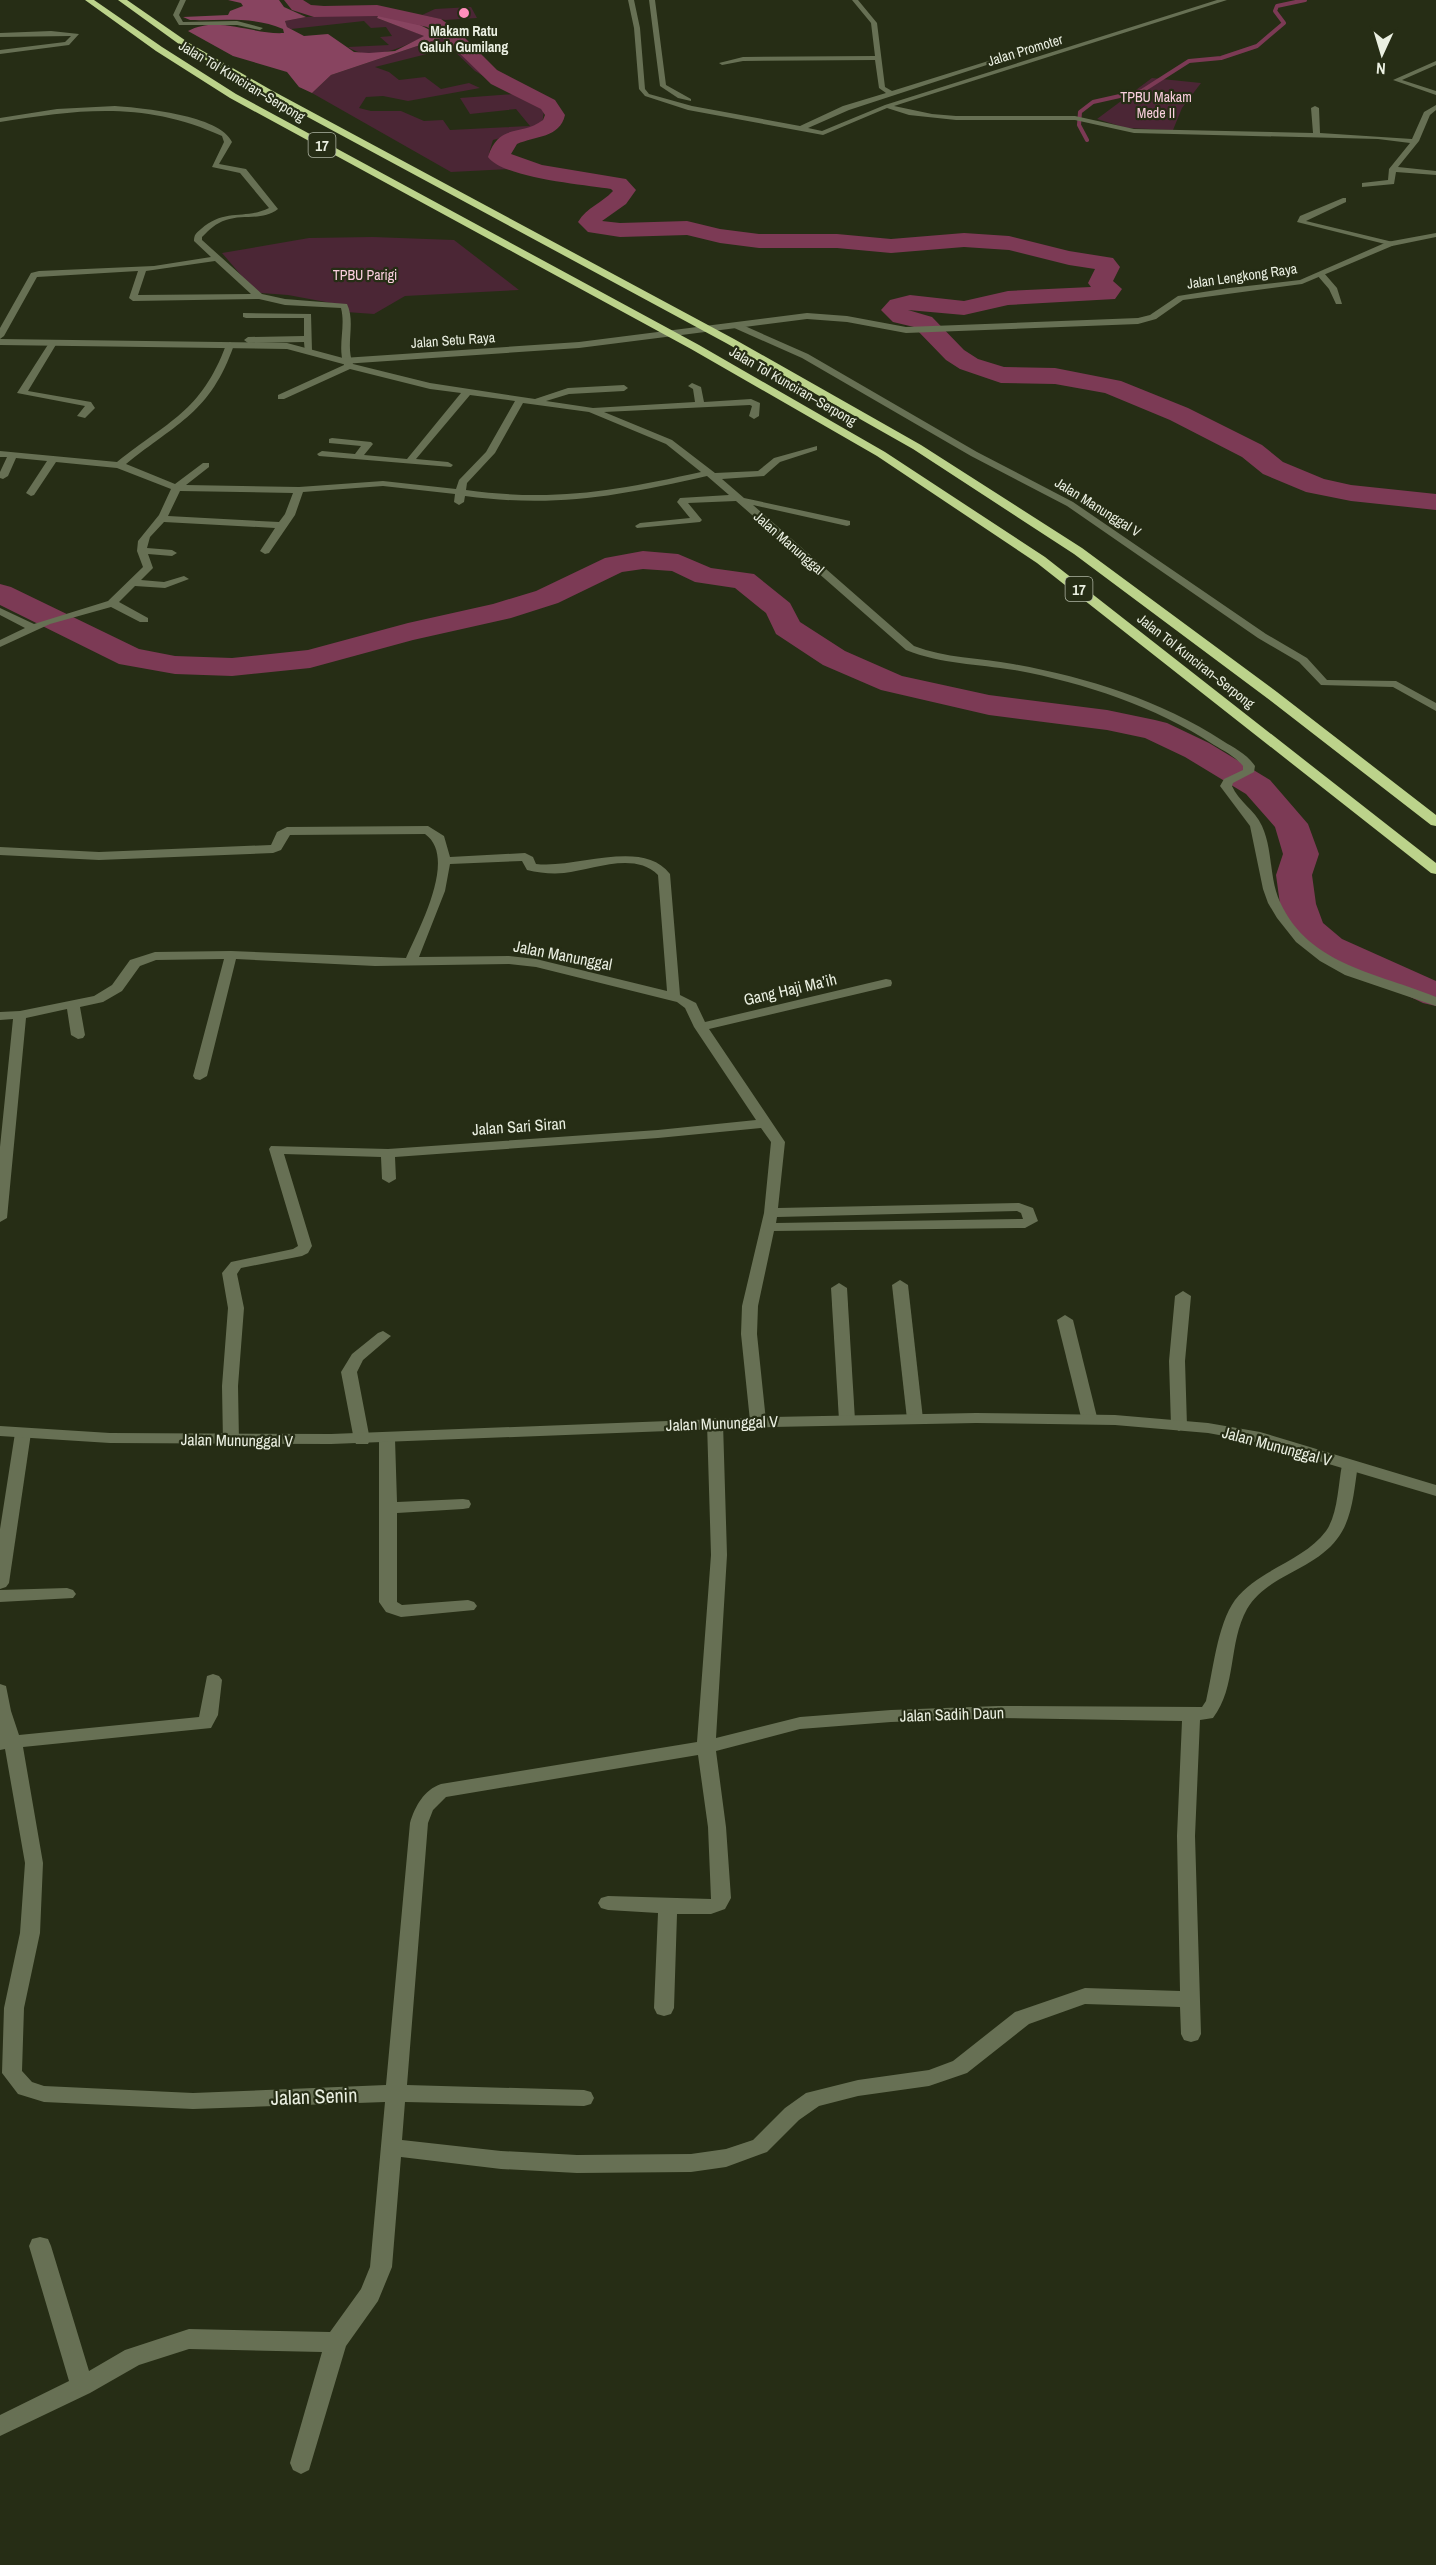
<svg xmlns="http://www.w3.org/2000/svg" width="1436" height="2565" font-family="'Archivo Narrow',sans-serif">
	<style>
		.green { fill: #4b2635; fill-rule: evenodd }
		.forest { fill: #884460 }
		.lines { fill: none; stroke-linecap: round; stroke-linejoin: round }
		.stream { stroke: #7c3a55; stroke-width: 4 }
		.river { fill: #7c3a55; fill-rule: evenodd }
		.minor { fill: #677054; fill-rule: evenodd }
		.tertiary { fill: #677054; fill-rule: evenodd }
		.motorway { fill: #bcd38b; fill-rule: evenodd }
		.poi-dot { fill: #fe8ebb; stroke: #262d15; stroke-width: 2 }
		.labels { text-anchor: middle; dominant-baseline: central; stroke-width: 4.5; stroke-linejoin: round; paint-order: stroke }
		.far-poi-label { font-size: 14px; font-weight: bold; fill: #eaefe1; stroke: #262d15 }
		.far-street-label { font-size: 14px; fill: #eaefe1; stroke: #262d15 }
		.far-park-label { font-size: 14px; fill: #facfde; stroke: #262d15 }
		.shield { fill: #262d15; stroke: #afb5a4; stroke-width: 1.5 }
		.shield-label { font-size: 15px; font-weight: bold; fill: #eaefe1 }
		.street-label { font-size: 16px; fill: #eaefe1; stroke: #262d15 }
		.near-street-label { font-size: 20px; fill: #eaefe1; stroke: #262d15 }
	</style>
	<rect width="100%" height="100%" fill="#262d15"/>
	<g class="green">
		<path d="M471 7 477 18 445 20 422 15 435 9Z"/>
		<path d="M379 14 377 18 425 36C403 47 371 63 348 47L389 45 380 37 392 36 386 27 371 28 364 21 291 29 287 27 285 21 306 17Z"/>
		<path d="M444 37 480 73 544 110 542 126 493 140 489 153 510 169 451 172 312 93 331 75ZM451 48 475 71 513 94 460 98 470 114 516 109 530 126 450 130 443 120 424 121 401 111H371L359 108 366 97 383 96 408 101 480 88 469 83 441 89 425 77 399 80 389 72 375 67Z"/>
		<path d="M1152 78 1201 83 1182 108 1173 130 1126 128 1097 119Z"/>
		<path d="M373 237 454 240 519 290 405 296 374 314 346 312 342 305 288 295 261 293 252 288 222 253 309 238Z"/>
	</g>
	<path class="forest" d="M228 0H279L284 7 306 17 285 21 287 27 304 36 328 34 354 52 369 53 395 51 424 36 377 18 379 14 420 25 444 37 331 75 312 93 299 87 287 72 233 56 188 31C218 15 253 35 284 33L283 29C253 16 221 21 190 20L183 17 228 15 230 11 243 6 241 3Z"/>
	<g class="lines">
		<path class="stream" d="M1087 140 1079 125 1080 112 1093 102 1142 91 1189 61 1221 58 1257 46 1284 23 1275 11 1277 6 1305 0"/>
		<g class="river">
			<path d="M284 0H303L311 5 324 6 377 5 441 19 460 33 497 70 555 100 565 115C560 138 535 136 517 144L511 154 542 165 626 179 636 190 626 204 602 221 620 223 687 221 720 229 759 234H837L891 239 964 233 1009 236 1069 251 1113 258 1120 267 1113 281 1122 289 1115 299 1008 305 964 315 908 310 932 317 964 350 978 359 1004 367 1055 368 1121 381 1188 408 1262 445 1283 462 1324 479 1351 485 1436 494V510L1351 501 1306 492 1263 474 1242 457 1170 420 1105 393 1055 384 1001 383 960 369 946 360 914 327 893 322 881 310 890 300 910 295 964 301 1008 291 1091 287 1088 283 1095 269 1069 265 1009 250 964 247 891 253 837 248H759L720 243 687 235 620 237 588 232 578 222C587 207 602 203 613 191L611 189C585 185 503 178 488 157 499 122 521 137 543 120L545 115 541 109 491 84 447 41 427 27 377 16 314 17 292 10Z"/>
			<path d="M643 551 678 554 711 568 754 574 790 603 800 622 845 651 902 676 989 695 1107 710 1155 720 1167 723 1209 743 1270 780 1308 824 1319 854 1312 875 1316 904 1323 923 1342 939 1436 981V1006L1423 1003 1354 970 1316 955 1293 936 1288 928 1280 904 1276 875 1283 854 1275 827 1246 794 1185 757 1145 738 1107 730 989 715 881 690 823 665 776 634 766 613 735 588 695 582 672 571 643 569 622 572 558 603 511 618 413 640 310 668 232 676 175 674 119 664 0 605V584L11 587 139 649 175 656 232 658 308 650 408 623 493 604 536 591 605 558Z"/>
		</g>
		<g class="minor">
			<path d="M180 0H186L179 15 183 22 237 21 263 28 260 30 237 25H179L173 15Z"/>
			<path d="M628 0H634L640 28 645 89 649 94 692 106 800 126 843 106 886 93 879 88 875 60 743 61 722 65 719 63 743 57 875 56 871 23 852 0H858L877 23 885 87 892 91 1040 45 1045 46 849 110 808 128 822 131 885 105 1217 0H1227L894 106 932 114 956 116H1075L1134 129 1313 133 1311 108 1315 106 1319 108 1320 133 1412 139 1424 112 1436 105V110L1430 115 1419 141 1398 167 1436 171V175L1396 172 1394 184 1362 187V183L1388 180 1389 169 1410 143 1378 139 1134 133 1075 120H956L909 115 887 108 823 135 688 110 645 96 639 89 634 28Z"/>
			<path d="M649 0H655L666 85 691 99V101L678 98 660 86Z"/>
			<path d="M51 31 79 34 69 45 0 54V50L65 42 71 36 0 37V33Z"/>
			<path d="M1436 61V65L1402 80 1436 91V95L1393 80Z"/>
			<path d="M115 106C142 108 220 115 232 142L219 164 246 169 278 209C263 221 243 214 226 220 216 223 209 230 202 237V240L262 294 285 299 347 304C356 323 345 345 353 364L430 383 535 399 568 388 624 385 628 388 624 391 569 394 546 401 593 408 695 402 693 389 688 386 692 383 701 387 704 402 751 399 760 403 759 416 754 419 749 416 752 406 750 405 604 412 672 440 715 473 758 471 774 458 817 446V450L780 462 764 476 722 479 744 498 850 521V525L847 526 753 505 914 646C945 658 980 658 1013 664 1086 677 1160 700 1223 741 1234 748 1247 754 1255 766L1254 772 1233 783 1232 786C1238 801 1255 810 1262 826 1273 850 1269 878 1280 902 1309 966 1379 973 1436 997V1006L1345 975 1320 961 1296 942 1277 918 1268 903 1263 889 1250 826 1220 786 1224 779 1243 770V766C1236 757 1224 751 1214 745 1154 706 1084 683 1014 670 978 664 941 664 906 650L736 501 688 503 702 520 700 522 637 528 635 526 640 523 690 518 677 502 680 498 729 495 707 476C618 496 556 508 465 496L464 502 459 505 454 502 455 494 383 486 303 492 295 515 269 553 265 554 260 551 275 528 164 522 150 537 147 548 172 550 177 553 172 556 148 554 153 568 141 580 164 582 184 576 189 579 165 588 135 586 119 602 148 618V622H140L111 607 50 624 0 647V640L25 628 0 615V608L34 624 108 601 143 567 137 551 138 541 159 515 171 489 117 468 56 462 34 495 31 496 26 493 47 461 16 458 8 476 3 479 0 478V472L7 457H0V451L117 462C168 421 201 412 226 345L230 342 234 345C210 413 178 422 126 464L175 484 203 463H209V467L186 485 299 487 383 481 456 489 459 480 486 452 515 401 470 395 416 459 448 462 453 465 451 467 319 456 317 454 322 451 355 454 361 446 329 443V439L332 438 371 442 373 444 364 455 407 459 461 393 430 389 350 369 284 399H278V395L344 365C337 347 346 327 341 308L285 305 259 299 133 301 129 298 138 271 37 277 4 336 0 339V328L31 273 39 271 154 266 211 257 194 241C194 235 196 233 201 229 225 208 245 220 269 208L240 173 212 167 224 142 222 136C146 101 80 109 0 122V118L57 109ZM215 261 251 294 138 295 146 271ZM523 403 589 412 666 444 701 472C615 491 554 502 466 490L467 483 495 453ZM180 491 293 493 285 514 279 522 168 516Z"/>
			<path d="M1343 198H1346V202L1306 221 1393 242V246L1297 222 1300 216Z"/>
			<path d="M1318 273H1324L1337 288 1342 304H1336L1329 289 1317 275Z"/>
			<path d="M243 313 311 314 312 351 305 353 304 342 248 343 244 340 248 337 304 336V318H246L243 317Z"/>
			<path d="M732 323H738L808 354 977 452 1073 502 1266 634 1307 658 1327 680 1396 681 1436 703V711L1393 687 1321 685 1299 662 1258 638 1067 506 971 456 802 358 732 327Z"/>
			<path d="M53 340 57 343 28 391 91 402 95 408 85 418 77 416 85 406 17 393 49 343Z"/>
			<path d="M428 826 444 836 450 857 525 853 533 857 536 864C577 869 642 838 670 874L680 995 696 1003 705 1022 886 979 891 980 892 983 891 986 709 1029 785 1142 778 1208 1019 1203 1033 1208 1038 1221 1025 1228 774 1231 758 1306 757 1334 766 1421 758 1426 750 1421 741 1334 742 1306 764 1213 771 1142 761 1128 658 1138 395 1157 396 1179 389 1183 382 1179 381 1157 284 1154 312 1246 308 1253 302 1256 241 1268 237 1274 244 1308 238 1386 239 1442 237 1446H225L223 1442 222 1386 228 1308 222 1273 231 1262 293 1249 298 1246 269 1149 271 1146 388 1149 658 1130 756 1120 694 1027 685 1008 677 1002 536 967 509 964 375 966 236 959 207 1076 200 1080 195 1079 193 1076 224 959 156 960 140 966 122 991 103 1002 80 1007 85 1035 83 1038 78 1039 71 1035 67 1009 26 1018 7 1218 0 1222V1147L13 1019 0 1020V1012L20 1011 94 996 112 985 130 960 155 952 231 951 406 958C419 928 458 857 425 834L290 835 281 850 273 853 99 860 0 855V847L99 852 271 845 277 832 287 827ZM522 861 527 870C539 873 552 874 564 873 593 870 634 851 658 875L667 991 536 959 509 956 419 957 445 891 450 864ZM1017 1211 1021 1213 1023 1219 776 1223 777 1217Z"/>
			<path d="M900 1280 908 1285 923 1419 915 1424 907 1419 892 1285Z"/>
			<path d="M839 1283 847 1288 855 1420 847 1425 839 1420 831 1288Z"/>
			<path d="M1183 1291 1191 1296 1185 1361 1187 1426 1179 1431 1171 1426 1169 1361 1175 1296Z"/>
			<path d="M1065 1315 1073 1320 1097 1417 1089 1422 1081 1417 1057 1320Z"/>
			<path d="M383 1331 391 1336 363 1360 357 1372 370 1440 368 1444H356L354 1440 341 1372 352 1354 378 1333Z"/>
			<path d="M715 1418 723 1423 727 1555 716 1738 800 1717 891 1710 998 1706 1202 1707 1206 1701C1213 1672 1217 1625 1235 1600 1259 1569 1304 1561 1326 1531 1338 1514 1338 1485 1342 1465L1344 1461H1356L1358 1465C1354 1489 1353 1519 1337 1539 1314 1570 1267 1575 1247 1609 1228 1643 1237 1687 1213 1718L1200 1720 1195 1836 1201 2034 1198 2040 1191 2042 1184 2040 1181 2034 1180 2007 1085 2004 1029 2024 967 2073 929 2086 858 2096 819 2106 799 2120 767 2152 726 2167 691 2172 577 2173 501 2169 401 2157 392 2267 378 2301 346 2346 309 2470 301 2474 293 2470 290 2463 322 2352 189 2349 139 2365 90 2393 0 2436V2415L69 2381 29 2246 32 2239 40 2237 48 2239 51 2246 89 2371 125 2350 189 2329 330 2332 361 2289 370 2267 385 2102 193 2109 44 2102 18 2094 2 2073 4 2008 20 1933 25 1863 5 1749 0 1750V1684L6 1686 11 1711 19 1735 199 1717 207 1676 213 1674 219 1676 222 1680 218 1715 211 1728 23 1747 43 1863 40 1933 24 2008 22 2071 32 2082 44 2086 193 2093 386 2085 410 1823C415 1806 424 1790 441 1784L697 1742 711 1555 707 1423ZM998 1718 1182 1721 1177 1836 1180 1991 1085 1988 1015 2012 953 2061 929 2070 858 2080 806 2093 785 2108 753 2140 726 2149 691 2154 577 2155 501 2151 402 2140 405 2102 584 2106 591 2104 594 2098 591 2092 584 2090 407 2085 428 1823 433 1810 446 1797 698 1755 708 1827 711 1899 608 1896 601 1898 598 1903 601 1908 608 1910 658 1913 654 2008 657 2014 664 2016 671 2014 674 2008 677 1914H711L725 1909 731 1898 726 1827 716 1751 800 1729 891 1722Z"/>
			<path d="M23 1428 31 1433 9 1583 6 1587 0 1589V1529L15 1433Z"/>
			<path d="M387 1434 393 1435 395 1439 397 1502 463 1499 469 1500 471 1504 469 1508 463 1509 397 1513V1602L402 1605 468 1600 474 1602 477 1606 474 1610 401 1617 386 1612 379 1602V1439L381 1435Z"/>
			<path d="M67 1588 73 1590 76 1594 73 1598 0 1602V1590Z"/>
		</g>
		<g class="tertiary">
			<path d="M1436 233V237L1392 246 1302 284 1183 300 1156 319 1138 324 906 333 847 322 807 319 579 348 343 364 287 349 0 345V339L287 343 343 358 579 342 807 313 847 316 906 327 1138 318 1150 315 1178 296 1229 288 1300 280 1387 242Z"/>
			<path d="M976 1413 1115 1415 1208 1423 1260 1432 1436 1485V1496L1252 1441 1208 1433 1115 1425 976 1423 772 1427 331 1444 110 1443 0 1436V1426L110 1433 331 1434 772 1417Z"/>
		</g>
		<g class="motorway">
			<path d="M85 0H94L162 47 236 94 699 345 885 452 1045 557 1436 863V874L1431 873 1037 563 877 456 691 349 230 98 156 51Z"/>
			<path d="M118 0H127L189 43 271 90 734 339 921 445 1082 548 1277 692 1436 815V826L1431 825 1267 698 1074 554 913 449 726 343 265 94 183 47Z"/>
		</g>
	</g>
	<circle class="poi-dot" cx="464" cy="13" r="6"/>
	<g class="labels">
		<g class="far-poi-label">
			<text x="464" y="31">Makam Ratu<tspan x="464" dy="16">Galuh Gumilang</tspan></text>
		</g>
		<g class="far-street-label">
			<text transform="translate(1025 50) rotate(-17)">Jalan Promoter</text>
			<text transform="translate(242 81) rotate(31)">Jalan Tol Kunciran–Serpong</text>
			<text transform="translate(1242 276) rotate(-8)">Jalan Lengkong Raya</text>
			<text transform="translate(453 340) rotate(-4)">Jalan Setu Raya</text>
			<text transform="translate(793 386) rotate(30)">Jalan Tol Kunciran–Serpong</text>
			<text transform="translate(1098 507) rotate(32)">Jalan Manunggal V</text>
			<text transform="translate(789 543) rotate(41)">Jalan Manunggal</text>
			<text transform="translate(1196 661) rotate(38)">Jalan Tol Kunciran–Serpong</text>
		</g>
		<g class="far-park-label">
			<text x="1156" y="97">TPBU Makam<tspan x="1156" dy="16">Mede II</tspan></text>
			<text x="365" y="275">TPBU Parigi</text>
		</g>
		<g class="shield">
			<rect x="308.5" y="133" width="27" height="24" rx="4.5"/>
			<rect x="1065.5" y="577" width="27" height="24" rx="4.5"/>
		</g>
		<g class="shield-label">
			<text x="322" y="145">17</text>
			<text x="1079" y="589">17</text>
		</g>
		<g class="street-label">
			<text transform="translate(563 955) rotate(11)">Jalan Manunggal</text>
			<text transform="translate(790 989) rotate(-13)">Gang Haji Ma’ih</text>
			<text transform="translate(519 1126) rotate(-4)">Jalan Sari Siran</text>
			<text transform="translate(722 1423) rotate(-2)">Jalan Mununggal V</text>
			<text transform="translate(237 1440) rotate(1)">Jalan Mununggal V</text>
			<text transform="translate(1277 1446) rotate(15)">Jalan Mununggal V</text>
			<text transform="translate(952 1714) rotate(-2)">Jalan Sadih Daun</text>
		</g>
		<g class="near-street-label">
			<text transform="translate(314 2096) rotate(-2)">Jalan Senin</text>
		</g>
	</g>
	<g transform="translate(1382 54) rotate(184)" stroke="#262d15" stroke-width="4.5" paint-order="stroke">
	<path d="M0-4.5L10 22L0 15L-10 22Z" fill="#eaefe1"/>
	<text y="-9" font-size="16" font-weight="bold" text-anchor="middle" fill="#eaefe1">N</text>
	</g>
</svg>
